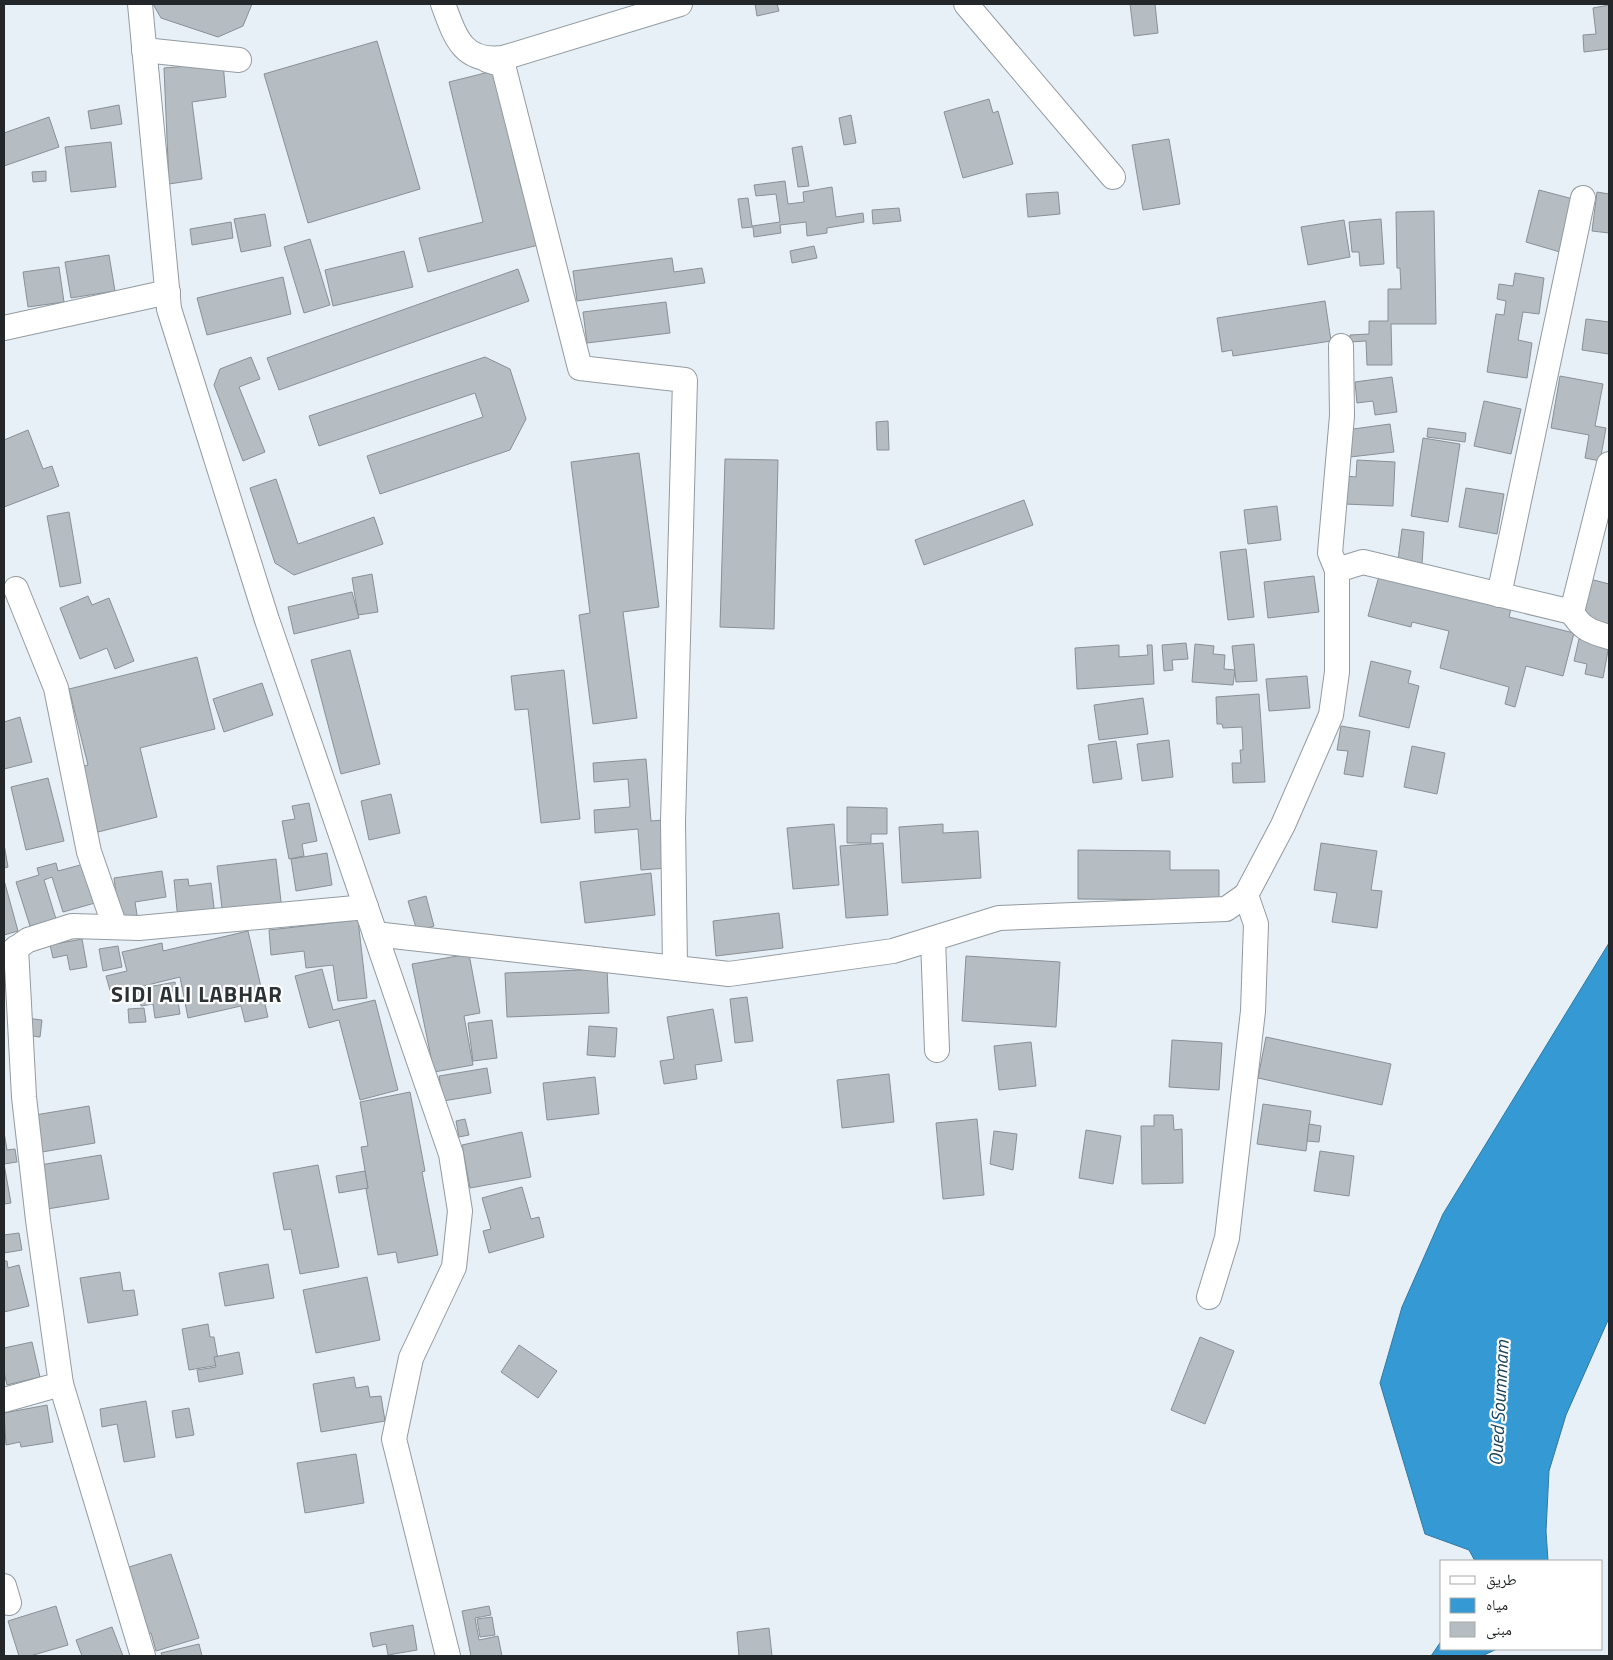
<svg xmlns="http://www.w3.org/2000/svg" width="1613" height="1660" font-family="'Titillium Web','Noto Naskh Arabic',sans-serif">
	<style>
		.water { fill: #359ad3; stroke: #3078a0 }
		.building { fill: #b5bdc3; stroke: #899096 }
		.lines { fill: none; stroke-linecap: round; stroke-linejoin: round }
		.minor-casing { stroke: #939ba1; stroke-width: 26 }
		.minor { stroke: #fff; stroke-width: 24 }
		.labels { text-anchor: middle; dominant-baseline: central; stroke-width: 4.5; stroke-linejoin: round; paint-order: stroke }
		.water-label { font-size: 19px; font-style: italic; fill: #1b435c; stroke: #fff }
		.district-label { font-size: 22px; font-weight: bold; letter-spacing: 1px; fill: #2b3236; stroke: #fff }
	</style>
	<rect width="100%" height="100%" fill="#e7f0f6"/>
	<g class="water">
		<path d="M1609 943V1318L1566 1415 1549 1471 1546 1531 1548 1561H1475L1469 1550 1425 1534 1380 1383 1402 1307 1443 1214Z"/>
		<path d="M1442 1640V1649H1497L1482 1656H1431Z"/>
	</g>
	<g class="building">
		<path d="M153 4H252L243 26 218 37 161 18Z"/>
		<path d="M755 4H777L779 11 757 16Z"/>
		<path d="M1130 4H1155L1158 33 1134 36Z"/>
		<path d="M1609 5V49L1584 52 1583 35 1596 34 1593 8Z"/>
		<path d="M377 41 420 189 308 223 264 74Z"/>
		<path d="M223 63 226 97 192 102 202 179 169 184 164 68Z"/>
		<path d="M493 71 521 187 537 183 551 242 428 272 419 238 483 222 449 82Z"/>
		<path d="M989 99 993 113 998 111 1013 164 963 178 944 112Z"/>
		<path d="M119 105 122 124 91 129 88 111Z"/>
		<path d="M851 115 856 143 844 145 839 118Z"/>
		<path d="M49 117 59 147 4 166V133Z"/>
		<path d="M1169 139 1180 204 1143 210 1132 145Z"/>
		<path d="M111 142 116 187 71 192 65 147Z"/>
		<path d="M802 146 809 186 798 187 792 148Z"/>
		<path d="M46 171V181L33 182 32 172Z"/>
		<path d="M785 181 788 204 804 202 803 192 832 187 836 217 863 213 864 222 827 228V233L807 236 806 222 780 225 781 233 754 237 753 227 742 228 738 199 748 198 752 226 780 222 776 194 756 196 754 185Z"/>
		<path d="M1539 190 1573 199 1560 252 1526 242Z"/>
		<path d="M1058 192 1060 214 1028 217 1026 194Z"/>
		<path d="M1597 192 1609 194V233L1592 231Z"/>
		<path d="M899 208 901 221 873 224 872 210Z"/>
		<path d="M1434 211 1436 324H1391L1392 365H1367L1366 341 1350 342V335L1369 334V321H1388V289H1401L1400 268H1397L1396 212Z"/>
		<path d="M265 214 271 246 241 252 234 219Z"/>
		<path d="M1381 219 1384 264 1360 266 1359 252H1352L1349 222Z"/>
		<path d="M1344 220 1350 257 1308 265 1301 227Z"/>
		<path d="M231 222 233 238 192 245 190 229Z"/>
		<path d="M310 239 330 305 304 313 284 247Z"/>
		<path d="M814 246 817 258 792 263 790 251Z"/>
		<path d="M404 251 413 287 333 306 325 270Z"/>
		<path d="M109 255 115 291 71 298 65 262Z"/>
		<path d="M672 258 674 272 702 268 705 283 577 301 573 271Z"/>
		<path d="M59 267 64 302 28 307 23 272Z"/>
		<path d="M518 269 529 301 279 390 267 358Z"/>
		<path d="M1515 273 1544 278 1539 314 1523 312 1518 340 1532 343 1527 378 1487 372 1496 314 1504 315 1506 301 1497 299 1499 284 1513 286Z"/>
		<path d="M283 277 291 314 207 335 197 298Z"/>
		<path d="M1325 301 1331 341 1233 356 1232 350 1222 352 1217 318Z"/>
		<path d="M666 302 670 333 587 343 583 312Z"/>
		<path d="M1586 319 1609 322V354L1582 350Z"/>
		<path d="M251 357 260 379 239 387 265 452 243 461 214 385 220 369Z"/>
		<path d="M485 357 510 369 526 419 510 450 380 494 367 456 483 417 475 393 319 446 309 416Z"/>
		<path d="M1560 376 1603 384 1595 426 1606 428 1600 461 1585 458 1589 435 1551 428Z"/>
		<path d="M1392 377 1397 412 1375 415 1373 401 1357 403 1355 382Z"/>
		<path d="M1484 401 1521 409 1511 454 1474 446Z"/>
		<path d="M888 421 889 450H877L876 422Z"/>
		<path d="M1390 424 1394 452 1350 457 1346 430Z"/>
		<path d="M1428 428 1466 433 1465 442 1427 437Z"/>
		<path d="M28 430 43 469 52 466 59 486 4 507V440Z"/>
		<path d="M1423 438 1460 444 1448 522 1411 516Z"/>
		<path d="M639 453 659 607 623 612 637 718 593 724 579 615 590 613 571 462Z"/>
		<path d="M725 459 778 460 774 629 720 627Z"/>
		<path d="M1357 460 1395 462 1393 506 1344 504 1345 476 1356 477Z"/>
		<path d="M276 479 298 544 374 517 383 544 294 575 275 563 250 488Z"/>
		<path d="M1466 488 1504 494 1497 534 1459 527Z"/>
		<path d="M1024 500 1033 525 924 565 915 540Z"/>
		<path d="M1277 506 1281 540 1248 544 1244 510Z"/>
		<path d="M69 512 81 583 60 587 47 516Z"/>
		<path d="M1402 529 1424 532 1422 564 1398 560Z"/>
		<path d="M1246 549 1254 617 1228 620 1220 552Z"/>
		<path d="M372 574 378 612 358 615 352 578Z"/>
		<path d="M1314 576 1319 612 1268 618 1264 582Z"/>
		<path d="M1379 576 1511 609 1509 617 1574 633 1563 676 1526 666 1515 707 1505 704 1509 687 1440 668 1449 631 1412 622 1411 627 1368 616Z"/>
		<path d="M1586 578 1609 584V624L1576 615Z"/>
		<path d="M352 592 359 618 294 634 288 607Z"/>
		<path d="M88 596 92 605 109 598 134 661 115 669 107 648 80 659 60 608Z"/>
		<path d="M1579 639 1609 645 1603 678 1585 674 1587 664 1574 661Z"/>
		<path d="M1186 643 1188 659 1172 660 1173 670 1164 671 1162 645Z"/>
		<path d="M1195 644 1214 646 1213 654 1225 655 1224 669 1235 670 1233 685 1192 682Z"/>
		<path d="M1254 644 1257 681 1236 682 1232 646Z"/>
		<path d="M1119 645V657L1148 655 1147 645H1152L1154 684 1077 689 1075 648Z"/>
		<path d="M350 650 380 764 341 774 311 660Z"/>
		<path d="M197 657 215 729 140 748 157 817 98 832 81 767 88 765 69 689Z"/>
		<path d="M1371 661 1411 671 1408 683 1419 686 1409 728 1359 716Z"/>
		<path d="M564 670 580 819 541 823 528 709 515 710 511 676Z"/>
		<path d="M1307 676 1310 708 1269 711 1266 679Z"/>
		<path d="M262 683 273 715 224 732 213 699Z"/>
		<path d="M1259 694 1265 782 1233 783 1232 763H1241L1240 750H1243L1242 727 1223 728 1222 724H1217L1216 697Z"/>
		<path d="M1143 698 1148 734 1099 740 1094 705Z"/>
		<path d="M20 717 32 762 4 769V722Z"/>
		<path d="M1341 726 1370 731 1363 777 1344 774 1348 751 1337 750Z"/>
		<path d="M1169 740 1173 777 1142 781 1137 744Z"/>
		<path d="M1116 741 1122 779 1093 783 1088 745Z"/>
		<path d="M1412 746 1445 753 1437 794 1404 787Z"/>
		<path d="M646 759 651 821 664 820 668 868 641 870 638 829 595 833 594 810 630 807 628 779 594 782 593 763Z"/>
		<path d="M48 778 64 841 26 850 11 787Z"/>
		<path d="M391 794 400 833 369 840 361 801Z"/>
		<path d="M309 803 317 841 302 844 304 856 289 859 282 821 295 819 292 806Z"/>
		<path d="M847 807 887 808V834H871V843H847Z"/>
		<path d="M834 824 839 885 793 889 787 828Z"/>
		<path d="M943 824V833L978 831 981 878 902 883 899 827Z"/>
		<path d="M883 843 888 915 846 918 840 846Z"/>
		<path d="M1321 843 1377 851 1371 890 1382 891 1377 928 1332 922 1337 893 1314 890Z"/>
		<path d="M4 844 8 867 4 868Z"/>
		<path d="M1078 850 1170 851V870H1219V900L1078 899Z"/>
		<path d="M327 853 332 885 296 891 291 859Z"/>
		<path d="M276 859 282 910 223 917 217 866Z"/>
		<path d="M56 863 58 871 84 864 95 903 63 912 52 877 44 880 56 919 30 926 16 882 39 875 37 868Z"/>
		<path d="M162 871 166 897 135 902 138 921 116 924 111 895 116 894 114 878Z"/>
		<path d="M651 873 655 915 585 923 580 882Z"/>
		<path d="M188 879 189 886 211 883 215 915 178 920 174 880Z"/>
		<path d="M4 880 18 931 4 935Z"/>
		<path d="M426 896 434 926 417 931 408 901Z"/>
		<path d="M779 913 783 948 716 956 713 921Z"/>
		<path d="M358 920 367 998 338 1001 333 965 306 968 304 951 271 955 269 930Z"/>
		<path d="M248 931 268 1017 245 1022 241 1006 188 1018 180 977 111 994 106 976 127 971 122 952 162 943 163 951Z"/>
		<path d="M82 939 87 967 70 970 67 955 53 958 50 945Z"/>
		<path d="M118 946 122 967 103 971 99 949Z"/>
		<path d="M469 954 480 1013 464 1016 473 1065 434 1072 412 964Z"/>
		<path d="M966 956 1060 962 1056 1027 962 1021Z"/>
		<path d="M322 969 333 1010 375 1000 398 1090 360 1100 339 1020 309 1028 295 976Z"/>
		<path d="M607 969 609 1013 507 1017 505 973Z"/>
		<path d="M175 982 180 1014 155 1018 153 1004 141 1006 138 989Z"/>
		<path d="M747 997 753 1041 735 1043 730 999Z"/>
		<path d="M144 1008 146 1022 129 1023 128 1009Z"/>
		<path d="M713 1009 722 1061 695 1065 697 1079 664 1084 660 1061 674 1059 667 1017Z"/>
		<path d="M25 1018 42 1020 40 1037 24 1035Z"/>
		<path d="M492 1020 497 1058 473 1061 468 1023Z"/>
		<path d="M589 1026 617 1028 615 1057 587 1055Z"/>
		<path d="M1266 1037 1391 1064 1382 1105 1258 1078Z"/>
		<path d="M1172 1040 1222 1043 1219 1090 1169 1087Z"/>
		<path d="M1031 1042 1036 1086 999 1090 994 1046Z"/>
		<path d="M487 1068 491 1093 443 1101 439 1076Z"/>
		<path d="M889 1074 894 1122 842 1128 837 1080Z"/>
		<path d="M595 1077 599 1114 547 1120 543 1083Z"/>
		<path d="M410 1092 425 1171 422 1172 438 1255 398 1263 396 1252 378 1255 366 1189 368 1188 361 1147 368 1146 360 1102Z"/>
		<path d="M1263 1104 1311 1111 1306 1151 1257 1144Z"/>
		<path d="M89 1106 95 1143 42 1152 35 1115Z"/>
		<path d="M1154 1115H1173L1174 1130 1182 1129 1183 1183 1142 1184 1141 1126H1154Z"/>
		<path d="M465 1119 469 1135 459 1137 456 1121Z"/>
		<path d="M977 1119 984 1195 943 1199 936 1123Z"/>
		<path d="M1309 1124 1321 1126 1319 1142 1307 1141Z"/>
		<path d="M1086 1130 1121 1136 1113 1184 1079 1178Z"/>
		<path d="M994 1131 1017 1134 1013 1170 990 1164Z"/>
		<path d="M4 1132 7 1150 15 1149 17 1162 4 1164 11 1203 4 1204Z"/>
		<path d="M522 1132 531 1177 470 1188 462 1145Z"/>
		<path d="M1320 1151 1354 1156 1349 1196 1314 1191Z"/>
		<path d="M101 1155 109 1199 47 1209 40 1165Z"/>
		<path d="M318 1165 339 1267 300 1274 291 1229 284 1230 273 1173Z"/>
		<path d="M365 1171 368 1188 339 1193 336 1176Z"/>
		<path d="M522 1187 531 1219 539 1217 544 1237 489 1253 483 1231 491 1229 482 1198Z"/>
		<path d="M19 1233 22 1250 4 1253V1235Z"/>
		<path d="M4 1261H7L8 1268 19 1265 29 1306 4 1312Z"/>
		<path d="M268 1264 274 1298 225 1306 219 1273Z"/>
		<path d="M120 1272 123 1291 134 1290 138 1315 88 1323 80 1278Z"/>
		<path d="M367 1277 380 1340 316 1353 303 1290Z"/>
		<path d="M208 1324 210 1337H214L219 1365 189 1370 182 1329Z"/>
		<path d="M1200 1337 1234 1351 1205 1424 1171 1410Z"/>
		<path d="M32 1342 40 1377 7 1385 4 1372V1348Z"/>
		<path d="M519 1345 557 1371 538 1398 501 1372Z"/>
		<path d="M239 1352 243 1374 199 1382 197 1370 216 1367 214 1357Z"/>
		<path d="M354 1377 356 1388 368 1386 370 1397 381 1396 385 1421 321 1432 313 1384Z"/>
		<path d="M146 1401 155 1457 124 1462 117 1424 102 1427 100 1409Z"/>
		<path d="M47 1405 53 1442 21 1447 20 1442 6 1445 4 1413Z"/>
		<path d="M189 1408 194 1435 176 1438 172 1411Z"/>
		<path d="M356 1454 364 1503 305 1513 297 1463Z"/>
		<path d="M171 1554 199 1638 156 1651 151 1633 149 1634 129 1567Z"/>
		<path d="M56 1606 68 1645 30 1656H19L8 1621Z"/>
		<path d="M489 1606 491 1615 475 1618 479 1640 498 1636 502 1656H471L462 1611Z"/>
		<path d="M492 1617 495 1635 480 1637 477 1619Z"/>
		<path d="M413 1625 417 1650 388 1655 386 1644 373 1647 370 1633Z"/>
		<path d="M112 1627 123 1656H82L76 1640Z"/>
		<path d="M769 1628 772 1656H739L737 1632Z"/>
		<path d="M199 1644 202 1656H162L161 1653Z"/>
	</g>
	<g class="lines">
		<defs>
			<g id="minor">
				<path d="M140 4 169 309 267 620 451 1154 460 1211 454 1267 411 1358 394 1439 448 1656"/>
				<path d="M443 4C455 36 462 63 503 58L680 4"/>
				<path d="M966 4 1113 177"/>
				<path d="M144 50 239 60"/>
				<path d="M487 60 503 65 580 368 685 380 673 822 675 966"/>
				<path d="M4 328 168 292"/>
				<path d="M1337 570 1330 553 1342 416 1341 346"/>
				<path d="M16 589 56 688 89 852 115 927"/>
				<path d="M1499 595 1583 198"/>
				<path d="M1572 612C1581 629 1592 632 1609 637"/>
				<path d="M375 934 729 974 893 951 999 918 1226 909 1246 895 1283 825 1331 715 1337 672V570L1363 562 1572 612 1609 464"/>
				<path d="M933 939 937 1050"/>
				<path d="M4 957 28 940 72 926 139 928 366 907"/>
				<path d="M1209 1297 1227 1238 1253 1011 1256 924 1246 895"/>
				<path d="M61 1384 143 1656"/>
				<path d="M4 1400 61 1384 38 1220 24 1097 16 948"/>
				<path d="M4 1586 9 1603"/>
			</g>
		</defs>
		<use href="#minor" class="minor-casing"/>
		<use href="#minor" class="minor"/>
	</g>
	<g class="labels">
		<g class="water-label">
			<text transform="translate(1498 1403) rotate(-87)">Oued Soummam</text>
		</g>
		<g class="district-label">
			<text x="197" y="994">SIDI ALI LABHAR</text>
		</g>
	</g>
	<rect width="1613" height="1660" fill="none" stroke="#242729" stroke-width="10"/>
	<rect x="1440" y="1560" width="162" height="90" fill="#ffffff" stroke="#a7a9a9"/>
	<rect x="1450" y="1576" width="25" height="8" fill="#ffffff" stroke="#a7a9a9"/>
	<text x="1486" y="1585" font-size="15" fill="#242729">طريق</text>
	<rect x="1450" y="1598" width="25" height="15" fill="#359ad3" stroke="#a7a9a9"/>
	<text x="1486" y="1610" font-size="15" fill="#242729">مياه</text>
	<rect x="1450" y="1622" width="25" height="15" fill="#b5bdc3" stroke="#a7a9a9"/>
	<text x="1486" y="1635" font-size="15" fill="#242729">مبنى</text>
</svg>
